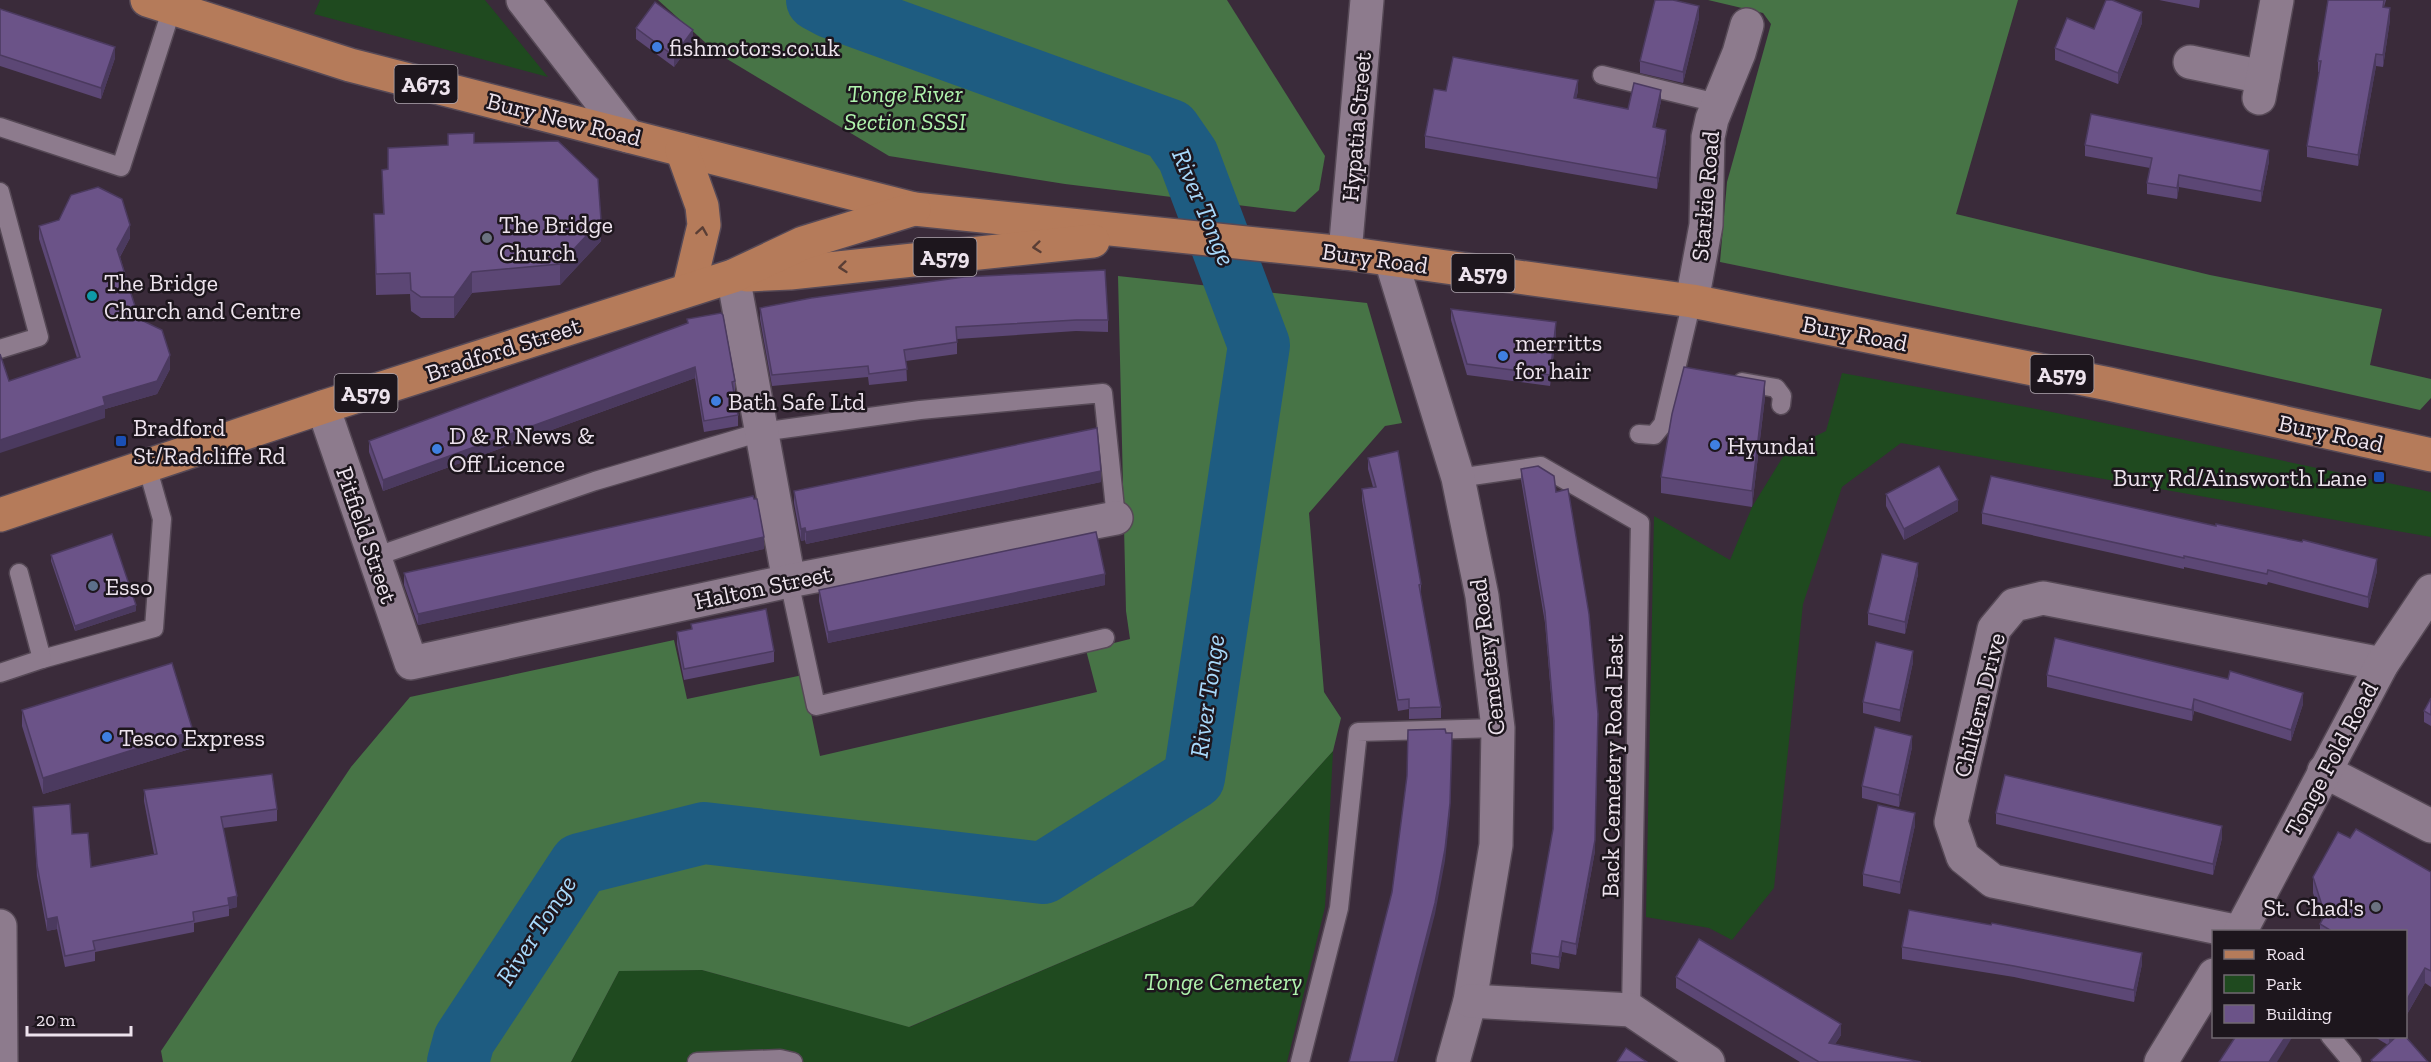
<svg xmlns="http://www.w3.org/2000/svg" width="2431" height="1062" font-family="'Zilla Slab',serif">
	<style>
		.green { fill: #1f4a1f }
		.forest { fill: #477446 }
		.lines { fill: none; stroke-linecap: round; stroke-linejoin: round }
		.river { stroke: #1e5c81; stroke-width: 62 }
		.lane-casing { stroke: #564956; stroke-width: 21 }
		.street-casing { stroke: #564956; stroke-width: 36 }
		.primary-casing { stroke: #564956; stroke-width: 36 }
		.lane { stroke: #8d7b8d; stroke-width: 18 }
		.street { stroke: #8d7b8d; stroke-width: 33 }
		.primary { stroke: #b57b5a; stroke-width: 33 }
		.wall { fill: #5c4775 }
		.shaded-wall { fill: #4b3a5f }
		.building { fill: #6b5388; stroke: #4b3a5f; stroke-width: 1.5 }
		.oneway { stroke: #5a3e35 }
		.shop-dot { fill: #3f7fe0; stroke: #1d161d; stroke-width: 2 }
		.worship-dot { fill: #6b7280; stroke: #1d161d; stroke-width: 2 }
		.culture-dot { fill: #0f9aa8; stroke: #1d161d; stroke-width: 2 }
		.transit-dot { fill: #1a4fb4; stroke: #1d161d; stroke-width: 2 }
		.service-dot { fill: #5c6f8a; stroke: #1d161d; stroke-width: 2 }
		.labels { text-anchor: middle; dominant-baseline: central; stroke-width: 5; stroke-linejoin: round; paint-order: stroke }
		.shield { fill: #1d161d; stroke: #afa6af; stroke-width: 1.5 }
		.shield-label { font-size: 22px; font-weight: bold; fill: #ede3ed }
		.poi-label { font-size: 24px; fill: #ede3ed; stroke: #1d161d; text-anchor: start }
		.park-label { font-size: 24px; font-style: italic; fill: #b0f4ad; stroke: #1d161d }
		.street-label { font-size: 24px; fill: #ede3ed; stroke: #1d161d }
		.water-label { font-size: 26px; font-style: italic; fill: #a8d9fb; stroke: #1d161d }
	</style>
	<rect width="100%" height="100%" fill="#3a2b3a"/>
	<g class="green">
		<path d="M320 0H485L548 77 314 14Z"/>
		<path d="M1842 373 2047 411 2431 492V537L1901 443 1842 487 1803 604 1774 888 1732 940 1709 928 1646 917 1654 516 1730 560 1752 507 1787 450 1826 431Z"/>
		<path d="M1333 751 1325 907 1287 1062H571L619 971 702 970 910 1027 1193 906Z"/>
	</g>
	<g class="forest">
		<path d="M658 0H1227L1325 156 1319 190 1295 212 1065 184 889 156 717 53Z"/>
		<path d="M1708 0H2018L1956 214 2210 275 2382 309 2370 365 2431 379V398L2420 410 2196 360 1720 262 1727 182 1771 24 1763 13Z"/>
		<path d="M1118 276 1367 303 1402 423 1385 426 1309 513 1324 692 1341 718 1333 751 1193 906 909 1027 702 970 619 971 571 1062H163L161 1051 351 767 410 697 674 640 687 699 803 675 820 756 1097 692 1086 650 1130 639 1126 611Z"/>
	</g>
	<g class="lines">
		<path class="river" d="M458 1062 464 1040 580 864 704 833 1043 873 1194 778 1259 345 1188 156 1170 130 830 7 817 0"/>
		<defs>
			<g id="lane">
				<path d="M1602 75 1717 103"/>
				<path d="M0 127 121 167 172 8"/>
				<path d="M0 192 39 337 0 349"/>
				<path d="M1742 382 1776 388 1782 396 1781 405"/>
				<path d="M1639 434 1654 435 1663 424 1692 301"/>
				<path d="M1458 478 1541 466 1640 523 1631 1010"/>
				<path d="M374 557 595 481 761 432 920 410 1103 393 1116 518"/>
				<path d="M789 581 816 706 1105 638"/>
				<path d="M42 659 154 628 162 519 147 466"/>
				<path d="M0 673 42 659 19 573"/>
				<path d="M2330 1036 2352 1062"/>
				<path d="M697 1062 780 1059 793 1062"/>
				<path d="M1300 1062 1339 908 1358 732 1498 728"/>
			</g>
			<g id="street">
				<path d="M523 0 628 136"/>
				<path d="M2190 62 2263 77"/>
				<path d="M2259 98 2277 0"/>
				<path d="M1345 253 1367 0"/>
				<path d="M1391 260 1458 478 1482 596 1498 728 1496 845 1470 1001 1453 1062"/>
				<path d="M733 276 789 581"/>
				<path d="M1692 301 1706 225 1708 137 1712 119 1739 53 1747 25"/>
				<path d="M323 407 411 663 789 581 1116 518"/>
				<path d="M2324 771 2431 826"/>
				<path d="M0 926 1 1062"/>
				<path d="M2239 932 1993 881 1963 857 1951 822 1994 629 2014 605 2043 598 2382 664"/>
				<path d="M2240 932 2382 664 2431 591"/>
				<path d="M1470 1001 1631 1010 1708 1062"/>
				<path d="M2161 1062 2214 975"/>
			</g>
			<g id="primary">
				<path d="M147 0 350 65 914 209 1345 253 1692 301 2109 384 2431 455"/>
				<path d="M682 150 702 206 704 225 689 288"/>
				<path d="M747 275 790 273 1093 241"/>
				<path d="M0 515 323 407 733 276 803 243 914 209"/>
			</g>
		</defs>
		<use href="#lane" class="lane-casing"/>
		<use href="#street" class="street-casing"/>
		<use href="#primary" class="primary-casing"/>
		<use href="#lane" class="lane"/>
		<use href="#street" class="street"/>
		<use href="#primary" class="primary"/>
	</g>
	<g class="wall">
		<path d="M2159 0H2200L2199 8Z"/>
		<path d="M2328 0H2386L2384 7 2390 20 2383 67 2376 66 2358 166 2307 157V146L2319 72H2318V61Z"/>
		<path d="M0 9 115 58 101 99 0 66Z"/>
		<path d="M1699 18 1683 83 1640 73V61Z"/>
		<path d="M2142 23 2118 84 2055 60V48L2094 29Z"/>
		<path d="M636 28 693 41 674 67 636 39Z"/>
		<path d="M1446 91H1578L1576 98 1628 109 1661 101 1655 128 1666 141 1657 189 1425 148V136Z"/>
		<path d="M474 143 601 241 560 285 472 293 454 318H421L411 311 410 294 376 295 374 214H383L382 170 388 169V148L448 145Z"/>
		<path d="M2085 145 2269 161 2261 202 2179 187 2177 199 2147 194V183L2150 168 2085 156Z"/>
		<path d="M39 226 130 238 120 257 139 319 170 369 157 394 105 409V418L9 381 77 358 39 239Z"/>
		<path d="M760 308 1108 320V332L1076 331 957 339V354L906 361 907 381 869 385 868 377 772 386 760 319Z"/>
		<path d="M1451 309 1556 333 1550 386 1467 375 1451 320Z"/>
		<path d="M687 319 735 381V392L734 393 738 415V426L704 432 695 378 383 491 369 452V441L687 323Z"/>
		<path d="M1765 397 1752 507 1661 493V477Z"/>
		<path d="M1368 458 1421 584V595L1441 707V718L1409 719V709L1398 711 1362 500V489L1373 487 1368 469Z"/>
		<path d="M1521 469 1595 851 1576 955 1562 952 1559 969 1531 964V953L1553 829 1554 731 1545 623 1521 480Z"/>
		<path d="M1101 482 806 544 805 540 801 541 794 503V491Z"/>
		<path d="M1886 494 1958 511 1904 540 1886 506Z"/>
		<path d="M1982 513 2377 571 2368 608 2268 582 2267 585 2184 567V569L1982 524Z"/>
		<path d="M764 549 418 625 404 585V573Z"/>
		<path d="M51 555 136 611 75 631 51 561Z"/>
		<path d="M1918 574 1905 634 1868 625V613Z"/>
		<path d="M1105 585 828 643 819 601V590Z"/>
		<path d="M691 624 774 651V662L684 680 677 644V632L691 630Z"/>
		<path d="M1913 662 1900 722 1863 713V702Z"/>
		<path d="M2047 675 2303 704 2291 741 2194 711 2192 721 2047 687Z"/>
		<path d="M2431 698V726L2424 722V711Z"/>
		<path d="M22 710 193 748 43 794 22 726Z"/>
		<path d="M1912 747 1899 807 1862 798V786Z"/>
		<path d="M144 790 277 809V821L223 828 237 907 229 909V916L194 923V932L95 952V961L65 967 57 929 47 931 37 876 33 807 72 834 91 867 154 854 144 801Z"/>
		<path d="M1996 813 2222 838 2213 875 1996 824Z"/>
		<path d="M1915 825 1900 894 1863 886V874Z"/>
		<path d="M2350 838 2431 872V987L2425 983 2406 1016V932H2320V924L2322 921 2313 893V877Z"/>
		<path d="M1902 947 2142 964 2134 1002 2014 977 1902 959Z"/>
		<path d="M1676 977 1841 1035 1835 1044 1921 1062H1800L1676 988Z"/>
		<path d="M2373 1036H2394L2390 1043 2428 1062H2371V1060L2388 1045Z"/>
	</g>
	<g class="shaded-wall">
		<path d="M1699 6V18L1683 83V72Z"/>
		<path d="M2390 8V20L2383 67V55Z"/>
		<path d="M2142 12V23L2118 84V73Z"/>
		<path d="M693 30V41L674 67V56Z"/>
		<path d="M115 47V58L101 99V88Z"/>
		<path d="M2376 54V66L2358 166V155Z"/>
		<path d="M1578 80V91L1574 109V98Z"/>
		<path d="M1661 90V101L1653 138V127Z"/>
		<path d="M1666 130V141L1657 189V178Z"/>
		<path d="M2269 150V161L2261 202V191Z"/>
		<path d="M2179 175V187L2177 199V188Z"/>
		<path d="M601 220V241L560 285V264Z"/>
		<path d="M130 225V238L117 262V249Z"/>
		<path d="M472 272V293L454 318V297Z"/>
		<path d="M1556 322V333L1550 386V375Z"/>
		<path d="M170 355V369L157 394 105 409V418L0 453V440L103 397Z"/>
		<path d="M695 367V378L383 491V480Z"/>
		<path d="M1765 381V397L1752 507V491Z"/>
		<path d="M1101 471V482L806 544V532Z"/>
		<path d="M1958 500V511L1904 540V529Z"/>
		<path d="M805 528V540L801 541V529Z"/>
		<path d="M764 537V549L418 625V614Z"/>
		<path d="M2377 559V571L2368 608V597Z"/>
		<path d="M1918 563V574L1905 634V622Z"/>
		<path d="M1105 574V585L828 643V632Z"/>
		<path d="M136 605V611L75 631V626Z"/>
		<path d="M1913 651V662L1900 722V710Z"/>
		<path d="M2303 693V704L2291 741V730Z"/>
		<path d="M2194 699V711L2192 721V710Z"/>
		<path d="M1598 714 1595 851 1576 955V944Z"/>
		<path d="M193 731V748L43 794V778Z"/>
		<path d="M1912 736V747L1899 807V795Z"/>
		<path d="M1452 744 1450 814 1445 861 1435 914 1397 1062H1394Z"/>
		<path d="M1915 813V825L1900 894V882Z"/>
		<path d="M2222 826V838L2213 875V864Z"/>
		<path d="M237 896V907L229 909 228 898Z"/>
		<path d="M57 917V929L47 931V919Z"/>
		<path d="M1562 941V952L1559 969V957Z"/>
		<path d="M2142 953V964L2134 1002V990Z"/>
		<path d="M2425 968V983L2406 1016V1001Z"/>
		<path d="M1841 1024V1035L1829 1054V1043Z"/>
		<path d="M2286 1036H2293L2277 1062H2269Z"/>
		<path d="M2389 1036H2394L2389 1045Z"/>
	</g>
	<g class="building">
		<path d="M1655 0H1673L1699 6 1683 72 1640 61Z"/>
		<path d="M2106 0H2112L2142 12 2118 73 2055 48 2067 18 2094 29Z"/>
		<path d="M2328 0H2384L2383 7 2390 8 2383 55 2376 54 2358 155 2307 146 2321 61H2318Z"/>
		<path d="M655 2 693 30 674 56 636 28Z"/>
		<path d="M0 9 115 47 101 88 0 55Z"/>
		<path d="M1453 57 1578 80 1574 98 1628 109 1634 83 1661 90 1653 127 1666 130 1657 178 1425 136 1434 89 1446 91Z"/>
		<path d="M2091 114 2269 150 2261 191 2179 175 2177 188 2147 183 2152 158 2085 145Z"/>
		<path d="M474 133V143L558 141 598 179 601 220 560 264 472 272 454 297H421L411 290 410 273 376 274 374 214H384L382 170 388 169V148L448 145V134Z"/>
		<path d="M98 187 122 199 130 225 117 249 139 319 162 330 170 355 157 381 103 397 105 405 0 440V354L9 381 80 357 39 226 59 220 71 195Z"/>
		<path d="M1105 270 1108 320H1076L956 327 957 342 904 350 907 369 869 374 868 366 772 375 760 308 811 298 964 277Z"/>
		<path d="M1451 309 1556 322 1550 375 1467 364Z"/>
		<path d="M721 313 723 315 735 381 732 382 738 415 704 421 695 367 383 480 369 441 663 332 688 323 687 319Z"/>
		<path d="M1684 367 1765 381 1752 491 1661 477 1672 414Z"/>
		<path d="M1097 428 1101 471 806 532 805 528 801 529 794 491Z"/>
		<path d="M1398 451 1421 584 1419 585 1441 707 1409 708V699L1398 700 1362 489 1376 487 1368 458Z"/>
		<path d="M1538 466 1554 476 1556 492 1568 489 1589 614 1598 714 1595 840 1576 944 1562 941 1559 957 1531 953 1553 829 1554 721 1545 612 1521 469Z"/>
		<path d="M1939 466 1958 500 1904 529 1886 494Z"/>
		<path d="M1991 476 2216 526V524L2302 542 2303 540 2377 559 2368 597 2268 570 2267 574 2184 556V558L1982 513Z"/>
		<path d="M753 496 754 499H757L764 537 418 614 404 573Z"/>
		<path d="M1096 532 1105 574 828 632 819 590Z"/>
		<path d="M112 534 136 605 75 626 51 555Z"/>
		<path d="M1882 554 1918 563 1905 622 1868 613Z"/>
		<path d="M766 609 774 651 684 669 677 632 692 629 691 624Z"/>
		<path d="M2055 638 2228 679 2230 671 2303 693 2291 730 2194 699 2192 710 2047 675Z"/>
		<path d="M1876 642 1913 651 1900 710 1863 702Z"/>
		<path d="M172 663 193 731 43 778 22 710Z"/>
		<path d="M2431 698V715L2424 711Z"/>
		<path d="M1875 727 1912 736 1899 795 1862 786Z"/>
		<path d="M1445 729 1446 733H1452L1450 803 1445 849 1435 903 1394 1062H1349L1392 892 1407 776 1408 730Z"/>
		<path d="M272 774 277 809 221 817 237 896 228 898 229 905 193 912 194 921 93 941 95 950 65 956 57 917 47 919 37 865 33 807 70 804 72 834 88 833 91 867 157 854 144 790Z"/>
		<path d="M2005 775 2222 826 2213 864 1996 813Z"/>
		<path d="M1878 805 1915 813 1900 882 1863 874Z"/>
		<path d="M2356 829 2431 872V971L2425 968 2406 1001V932H2333L2320 924 2325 915 2313 877 2338 832 2350 838Z"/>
		<path d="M1909 910 1991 925 1992 923 2142 953 2134 990 2014 966 1902 947Z"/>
		<path d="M1699 939 1841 1024 1829 1043 1921 1062H1819L1676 977Z"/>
		<path d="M2236 1036H2286L2269 1062H2219Z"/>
		<path d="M2397 1036H2405L2428 1062H2373L2371 1060Z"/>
		<path d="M1626 1048 1647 1062H1617Z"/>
	</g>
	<defs><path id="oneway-chevron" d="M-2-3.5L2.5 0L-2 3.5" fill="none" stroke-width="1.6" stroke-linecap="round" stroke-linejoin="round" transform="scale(1.5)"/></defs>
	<g class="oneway">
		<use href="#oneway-chevron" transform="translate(702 231) rotate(-81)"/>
		<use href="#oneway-chevron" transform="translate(1037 247) rotate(174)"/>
		<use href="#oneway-chevron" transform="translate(843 267) rotate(174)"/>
	</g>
	<g class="shop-dot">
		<circle cx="657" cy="47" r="6"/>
		<circle cx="1503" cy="356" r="6"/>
		<circle cx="716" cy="401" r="6"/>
		<circle cx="1715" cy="445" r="6"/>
		<circle cx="437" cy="449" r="6"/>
		<circle cx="107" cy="737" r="6"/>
	</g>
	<g class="worship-dot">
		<circle cx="487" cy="238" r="6"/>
		<circle cx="2376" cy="907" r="6"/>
	</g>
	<circle class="culture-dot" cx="92" cy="296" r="6"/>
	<g class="transit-dot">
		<rect x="115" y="435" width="12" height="12" rx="3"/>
		<rect x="2373" y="471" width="12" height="12" rx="3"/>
	</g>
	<circle class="service-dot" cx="93" cy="586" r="6"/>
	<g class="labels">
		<g class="shield">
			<rect x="394.5" y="65" width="63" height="38" rx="4.5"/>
			<rect x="913.5" y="238" width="63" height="38" rx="4.5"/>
			<rect x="1451.5" y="254" width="63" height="38" rx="4.5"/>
			<rect x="2030.5" y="355" width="63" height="38" rx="4.5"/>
			<rect x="334.5" y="374" width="63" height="38" rx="4.5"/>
		</g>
		<g class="shield-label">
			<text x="426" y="84">A673</text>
			<text x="945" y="257">A579</text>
			<text x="1483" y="273">A579</text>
			<text x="2062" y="374">A579</text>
			<text x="366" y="393">A579</text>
		</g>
		<g class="poi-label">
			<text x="669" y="47">fishmotors.co.uk</text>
			<text x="499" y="224">The Bridge<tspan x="499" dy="28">Church</tspan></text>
			<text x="104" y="282">The Bridge<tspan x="104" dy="28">Church and Centre</tspan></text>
			<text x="1515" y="342">merritts<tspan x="1515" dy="28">for hair</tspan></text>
			<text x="728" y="401">Bath Safe Ltd</text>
			<text x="133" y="427">Bradford<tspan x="133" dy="28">St/Radcliffe Rd</tspan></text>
			<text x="449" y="435">D &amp; R News &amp;<tspan x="449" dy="28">Off Licence</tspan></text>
			<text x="1727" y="445">Hyundai</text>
			<text x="2367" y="477" text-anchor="end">Bury Rd/Ainsworth Lane</text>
			<text x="105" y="586">Esso</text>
			<text x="119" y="737">Tesco Express</text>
			<text x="2364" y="907" text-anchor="end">St. Chad's</text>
		</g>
		<g class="park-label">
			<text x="905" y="93">Tonge River<tspan x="905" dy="28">Section SSSI</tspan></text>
			<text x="1223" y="981">Tonge Cemetery</text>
		</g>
		<g class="street-label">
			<text transform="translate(564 119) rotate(14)">Bury New Road</text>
			<text transform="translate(1356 127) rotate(-85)">Hypatia Street</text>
			<text transform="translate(1705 196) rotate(-85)">Starkie Road</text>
			<text transform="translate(1375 258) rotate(8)">Bury Road</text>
			<text transform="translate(1855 333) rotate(11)">Bury Road</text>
			<text transform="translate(503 349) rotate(-18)">Bradford Street</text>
			<text transform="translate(2331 433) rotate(12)">Bury Road</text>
			<text transform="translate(367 535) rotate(71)">Pitfield Street</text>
			<text transform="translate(763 587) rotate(-12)">Halton Street</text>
			<text transform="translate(1487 657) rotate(-97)">Cemetery Road</text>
			<text transform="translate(1979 705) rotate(-76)">Chiltern Drive</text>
			<text transform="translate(2331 759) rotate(-62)">Tonge Fold Road</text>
			<text transform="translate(1612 766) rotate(-89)">Back Cemetery Road East</text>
		</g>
		<g class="water-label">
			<text transform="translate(1204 207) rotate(67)">River Tonge</text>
			<text transform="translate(1207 696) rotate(-82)">River Tonge</text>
			<text transform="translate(536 930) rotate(-57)">River Tonge</text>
		</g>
	</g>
	<rect x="2212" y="930" width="195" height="108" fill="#1d161d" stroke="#706870" stroke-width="1.5"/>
	<rect x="2224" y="950" width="30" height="9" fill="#b57b5a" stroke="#706870" stroke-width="1.5"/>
	<text x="2266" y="960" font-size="18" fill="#ede3ed">Road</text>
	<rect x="2224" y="975" width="30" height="18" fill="#1f4a1f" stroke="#706870" stroke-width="1.5"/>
	<text x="2266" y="990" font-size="18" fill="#ede3ed">Park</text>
	<rect x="2224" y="1005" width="30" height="18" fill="#6b5388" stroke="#706870" stroke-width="1.5"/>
	<text x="2266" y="1020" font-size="18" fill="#ede3ed">Building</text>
	<path d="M27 1026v9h104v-9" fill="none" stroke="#ede3ed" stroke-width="3"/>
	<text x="36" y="1026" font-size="18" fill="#ede3ed" stroke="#1d161d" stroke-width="4.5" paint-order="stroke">20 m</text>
</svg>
